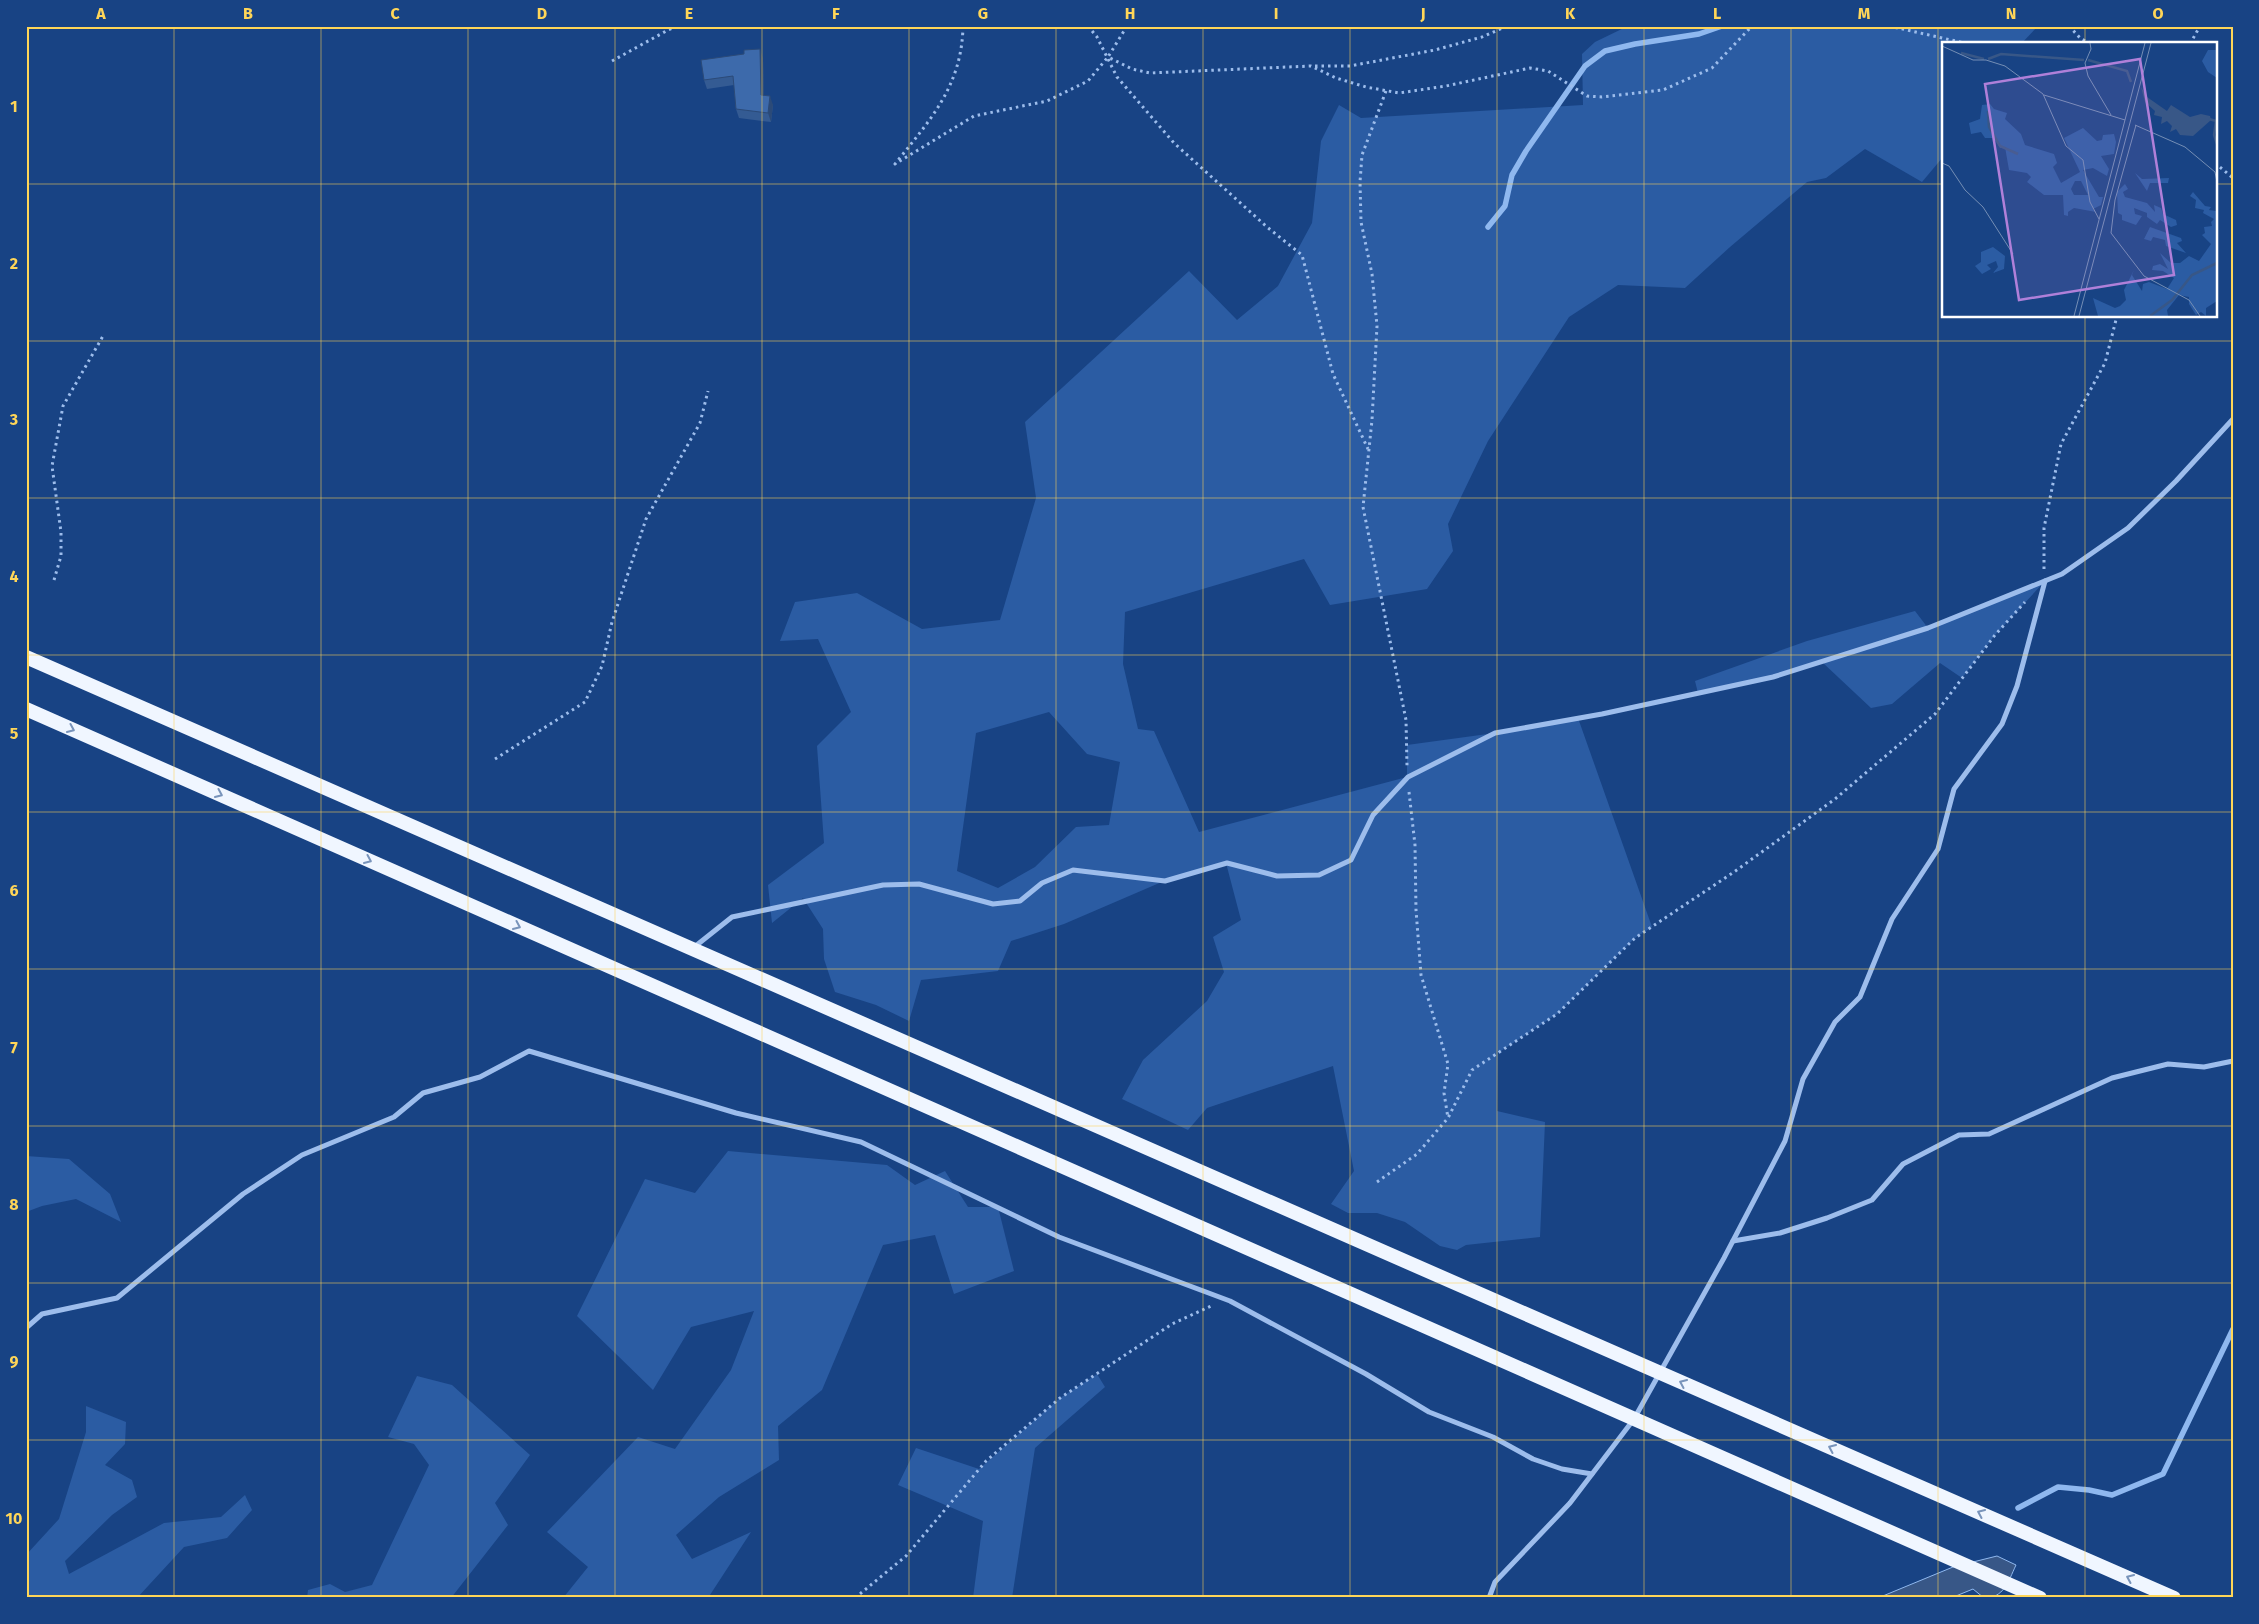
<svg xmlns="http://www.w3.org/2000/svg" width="2259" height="1624" font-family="'Fira Sans',sans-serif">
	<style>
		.green { fill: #2b5ca3; fill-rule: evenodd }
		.water { fill: #385787; stroke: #8fb8ef }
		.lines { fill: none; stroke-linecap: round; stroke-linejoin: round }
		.stream { stroke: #8fb8ef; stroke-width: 5.5 }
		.path { stroke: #9dbdec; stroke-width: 3; stroke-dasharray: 2.5 4; stroke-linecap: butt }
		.minor { stroke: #9dbdec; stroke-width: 5 }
		.trunk { stroke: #f0f6ff; stroke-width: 14 }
		.wall { fill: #345b93 }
		.shaded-wall { fill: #2b4a78 }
		.building { fill: #3d6aab; stroke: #2b4a78 }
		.oneway { stroke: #7994bb }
		.grid { fill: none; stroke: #ffd658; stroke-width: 1; stroke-opacity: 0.55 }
		.inset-river { fill: none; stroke: #385787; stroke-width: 2.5 }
		.inset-road { fill: none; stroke: #748eb5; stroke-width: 1 }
		.view { fill: #b080d9; fill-opacity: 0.15; stroke: #b080d9; stroke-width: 2.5 }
		.inset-edge { fill: none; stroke: #fff; stroke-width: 2.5 }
		.neatline { fill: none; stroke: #ffd658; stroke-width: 2 }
		.grid-label { font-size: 16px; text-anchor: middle; font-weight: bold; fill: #ffd658 }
	</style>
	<rect width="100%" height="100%" fill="#184384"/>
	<g class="green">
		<path d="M1628 26H2038L2021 44H1943V157L1922 182 1865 149 1826 178 1807 182 1730 247 1685 288 1618 285 1569 317 1488 441 1448 524 1453 551 1427 589 1330 605 1304 559 1125 612 1123 664 1138 729 1154 731 1199 832 1407 777V745L1495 733 1578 718 1652 927 1635 938 1557 1014 1498 1053 1497 1111 1545 1122 1540 1237 1466 1245 1457 1250 1440 1246 1405 1222 1377 1213H1348L1331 1204 1354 1171 1333 1066 1207 1108 1188 1130 1122 1099 1143 1060 1207 1001 1224 972 1213 937 1241 920 1226 863 1164 881 1064 924 1011 941 998 971 921 980 909 1021 876 1005 835 992 824 959 823 929 803 898 772 923 768 885 824 843 817 746 851 712 818 639 780 641 795 602 857 593 922 629 1000 620 1036 498 1025 422 1189 271 1237 320 1278 286 1312 223 1321 141 1339 105 1361 118 1583 105 1582 54 1595 42ZM1049 712 1087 754 1120 762 1109 825 1076 827 1035 867 998 888 957 871 976 733Z"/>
		<path d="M2045 581 1995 635 1962 678 1940 663 1892 704 1871 708 1822 662 1773 677 1698 693 1695 681 1807 641 1915 611 1928 628Z"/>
		<path d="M728 1151 887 1165 915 1185 945 1171 968 1207H998L1014 1271 954 1294 935 1235 883 1245 822 1390 778 1426 779 1460 719 1497 676 1535 692 1559 751 1532 708 1598 670 1596 563 1598 588 1567 547 1532 638 1437 675 1449 731 1370 754 1311 691 1327 653 1390 577 1316 645 1179 695 1193Z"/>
		<path d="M26 1156 69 1159 110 1194 121 1222 76 1199 42 1206 26 1212Z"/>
		<path d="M1097 1374 1105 1387 1035 1448 1012 1598H973L983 1521 898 1485 916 1448 979 1469 1060 1398Z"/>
		<path d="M417 1376 452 1385 530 1455 495 1503 508 1525 451 1598H307L308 1590 330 1584 345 1592 372 1585 429 1465 414 1444 388 1437Z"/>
		<path d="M86 1406 126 1422 125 1444 105 1465 132 1480 137 1497 112 1515 65 1561 69 1574 164 1523 221 1517 245 1495 252 1510 227 1538 184 1547 137 1598H26V1555L59 1519 86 1432Z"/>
	</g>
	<path class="water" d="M1997 1556 2016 1565C2008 1582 2004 1598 1984 1598L1973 1589 1951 1598H1878L1953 1567Z"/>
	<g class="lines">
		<g class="stream">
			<path d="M1488 227 1505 206 1512 175 1526 151 1585 66 1605 51 1635 44 1699 34 1722 26"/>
			<path d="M2018 1508 2058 1487 2089 1490 2112 1495 2163 1474 2233 1329"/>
		</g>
		<g class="path">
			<path d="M963 26C962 86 930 120 895 164L974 116 1047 101 1088 81 1108 57"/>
			<path d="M1088 26 1097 37 1117 77 1174 143 1267 227 1302 255 1333 374 1368 449"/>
			<path d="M1127 26 1108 57 1132 69 1150 73 1311 66 1336 78 1366 87 1399 93 1446 86 1530 68 1548 71 1587 96 1602 97 1663 90 1712 68 1752 26"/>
			<path d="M1889 26 1969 44"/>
			<path d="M2069 26 2081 39 2093 44"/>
			<path d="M2190 44 2200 26"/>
			<path d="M612 61 668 30 678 26"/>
			<path d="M1315 66H1350L1435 50 1482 37 1507 26"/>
			<path d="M1386 91 1362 155 1360 182 1361 222 1372 274 1377 326 1372 420 1363 507 1406 720 1407 766"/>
			<path d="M2215 163 2233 178"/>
			<path d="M2044 569V528L2061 444 2105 363 2117 316"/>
			<path d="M54 580 61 556V532L52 466 63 406 103 336"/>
			<path d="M495 759 585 702 602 666 612 622 646 519 700 423 708 391"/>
			<path d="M1409 792 1415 845 1416 910 1421 975 1448 1064 1444 1093 1448 1118"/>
			<path d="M1377 1182 1417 1154 1448 1118 1472 1070 1557 1014 1635 938 1734 872 1835 799 1935 714 1995 635 2025 602"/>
			<path d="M855 1598 906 1556 986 1461 1060 1398 1172 1324 1211 1306"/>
		</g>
		<g class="minor">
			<path d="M693 948 732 917 883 885 919 884 993 904 1020 901 1042 883 1073 870 1165 881 1227 863 1277 876 1319 875 1351 860 1373 815 1408 777 1495 733 1602 714 1773 677 1928 628 2062 574 2128 528 2176 481 2233 419"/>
			<path d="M1733 1241 1780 1233 1827 1218 1872 1200 1903 1164 1959 1135 1989 1134 2112 1078 2168 1064 2204 1067 2233 1061"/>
			<path d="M26 1328 42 1314 117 1298 243 1194 302 1155 394 1117 423 1093 480 1077 529 1051 736 1113 861 1142 1059 1237 1230 1301 1366 1374 1429 1412 1493 1437 1533 1459 1562 1469 1592 1474"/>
			<path d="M1489 1598 1495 1582 1570 1503 1634 1419 1724 1258 1785 1141 1803 1079 1835 1022 1860 997 1892 919 1938 849 1954 789 2002 724 2017 686 2045 581"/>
		</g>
		<g class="trunk">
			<path d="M26 657 2174 1598"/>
			<path d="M26 709 2040 1598"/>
		</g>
	</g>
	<path class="wall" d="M763 58 764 95 773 105 771 122 739 118 736 109 734 85 707 89 704 80Z"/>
	<g class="shaded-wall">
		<path d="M760 49 763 58 764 104 761 95Z"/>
		<path d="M770 96 773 105 771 122 768 113Z"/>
	</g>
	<path class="building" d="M760 49 761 95 770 96 768 113 736 109 733 76 704 80 701 60 744 54V50Z"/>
	<defs><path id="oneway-chevron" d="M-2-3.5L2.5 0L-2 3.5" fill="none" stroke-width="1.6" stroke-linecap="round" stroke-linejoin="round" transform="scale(1.25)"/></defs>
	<g class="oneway">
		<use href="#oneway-chevron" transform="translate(71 729) rotate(24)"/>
		<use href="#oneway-chevron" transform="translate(219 794) rotate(24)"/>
		<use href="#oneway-chevron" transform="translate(368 860) rotate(24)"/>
		<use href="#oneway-chevron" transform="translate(517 926) rotate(24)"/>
		<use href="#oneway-chevron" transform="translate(1683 1383) rotate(-156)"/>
		<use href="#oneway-chevron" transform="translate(1832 1448) rotate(-156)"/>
		<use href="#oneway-chevron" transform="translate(1981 1513) rotate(-156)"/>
		<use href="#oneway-chevron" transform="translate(2130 1578) rotate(-156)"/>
	</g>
	<path class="grid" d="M174 26V1598M321 26V1598M468 26V1598M615 26V1598M762 26V1598M909 26V1598M1056 26V1598M1203 26V1598M1350 26V1598M1497 26V1598M1644 26V1598M1791 26V1598M1938 26V1598M2085 26V44M26 184H1943M2215 184H2233M2085 316V1598M26 341H2233M26 498H2233M26 655H2233M26 812H2233M26 969H2233M26 1126H2233M26 1283H2233M26 1440H2233"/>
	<g transform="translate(1942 42)">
		<rect width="275" height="275" fill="#184384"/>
		<path d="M266 8H275V36L266 30 260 19ZM48 62 52 67 65 71 63 77 79 92 83 103 112 112 115 121 111 125 119 141 138 130 122 96 141 86 155 99 160 98 161 93 172 92 174 100 172 112 159 114 167 127 165 134 151 126 141 128 157 155H161L159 163 151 167 154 170 132 166 126 170V174L122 173 121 153H102L85 140 89 135 85 131 67 128 63 105 58 106 52 96H43L39 90 29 92 27 81 38 77 40 63ZM133 139H139L146 153H132L129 147ZM193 131 200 137 227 136 226 141H208L205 149ZM183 142 186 147 181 150 183 155 205 161 213 170 212 163 219 166 221 172 234 178 235 183 229 185 218 178 215 182 205 175V171L192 166 193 172 200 174 194 183 180 178V173L176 171 175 150ZM251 150 263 164 269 165 267 168 274 169 275 173V259L264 266V274L259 270 254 273 247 262V255L237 253 225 268 226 274H156L151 256 173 266 178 264 184 258 182 248 192 228 190 233 200 249 201 242 207 240 225 247 232 236 221 229 210 228 211 224 218 222 226 227 218 211 229 221H238L247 214 257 219 269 202 260 193 263 191 262 185 270 184 269 180 272 177 261 171 262 168 253 166 254 158 248 154ZM208 185 239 196 240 199 235 201 244 211 224 204 223 198 211 195 209 199 202 197ZM51 205 63 214 62 227 51 231 56 225 54 219 45 223 49 227 40 232 33 224 39 220V210Z" fill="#2b5ca3" fill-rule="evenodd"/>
		<path d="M199 45 205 55 225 69 229 63 248 75 259 72 268 74 269 78 251 94 238 93 234 87 228 90 230 84 225 79 219 82 220 75 212 73 213 69 203 60Z" fill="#385787"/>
		<path class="inset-river" d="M19 11 42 17M46 17 59 12 142 18M146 18 185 29 189 40M46 69 47 85 58 104 76 112M267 77 274 79 272 93 275 102M208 274 230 258 250 233 275 221"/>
		<path class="inset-road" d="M148 1 149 7 143 21 146 34 169 73M0 4 31 18H44L63 24 101 52 124 104 141 118 148 160 157 177M102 53 183 78M193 83 243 105 273 130 275 140M194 83 173 158 169 191 202 234 247 258 258 274M0 121 7 124 23 148 41 165 71 212M132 274 203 1M137 274 209 1"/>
		<path class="view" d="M198 17 232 233 77 258 43 42Z"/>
		<rect width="275" height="275" class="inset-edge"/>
	</g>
	<rect width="2259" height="1624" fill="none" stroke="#184384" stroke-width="55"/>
	<rect x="28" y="28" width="2204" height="1568" class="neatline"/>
	<g class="grid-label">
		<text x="101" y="19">A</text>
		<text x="248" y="19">B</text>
		<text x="395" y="19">C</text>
		<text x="542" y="19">D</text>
		<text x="689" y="19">E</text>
		<text x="836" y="19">F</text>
		<text x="983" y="19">G</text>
		<text x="1130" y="19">H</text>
		<text x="1276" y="19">I</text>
		<text x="1423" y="19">J</text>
		<text x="1570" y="19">K</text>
		<text x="1717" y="19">L</text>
		<text x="1864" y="19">M</text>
		<text x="2011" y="19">N</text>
		<text x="2158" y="19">O</text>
		<text x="14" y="112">1</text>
		<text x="14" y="269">2</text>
		<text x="14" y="425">3</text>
		<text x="14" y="582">4</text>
		<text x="14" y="739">5</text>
		<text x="14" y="896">6</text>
		<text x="14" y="1053">7</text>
		<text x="14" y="1210">8</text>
		<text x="14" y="1367">9</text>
		<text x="14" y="1524">10</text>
	</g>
</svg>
